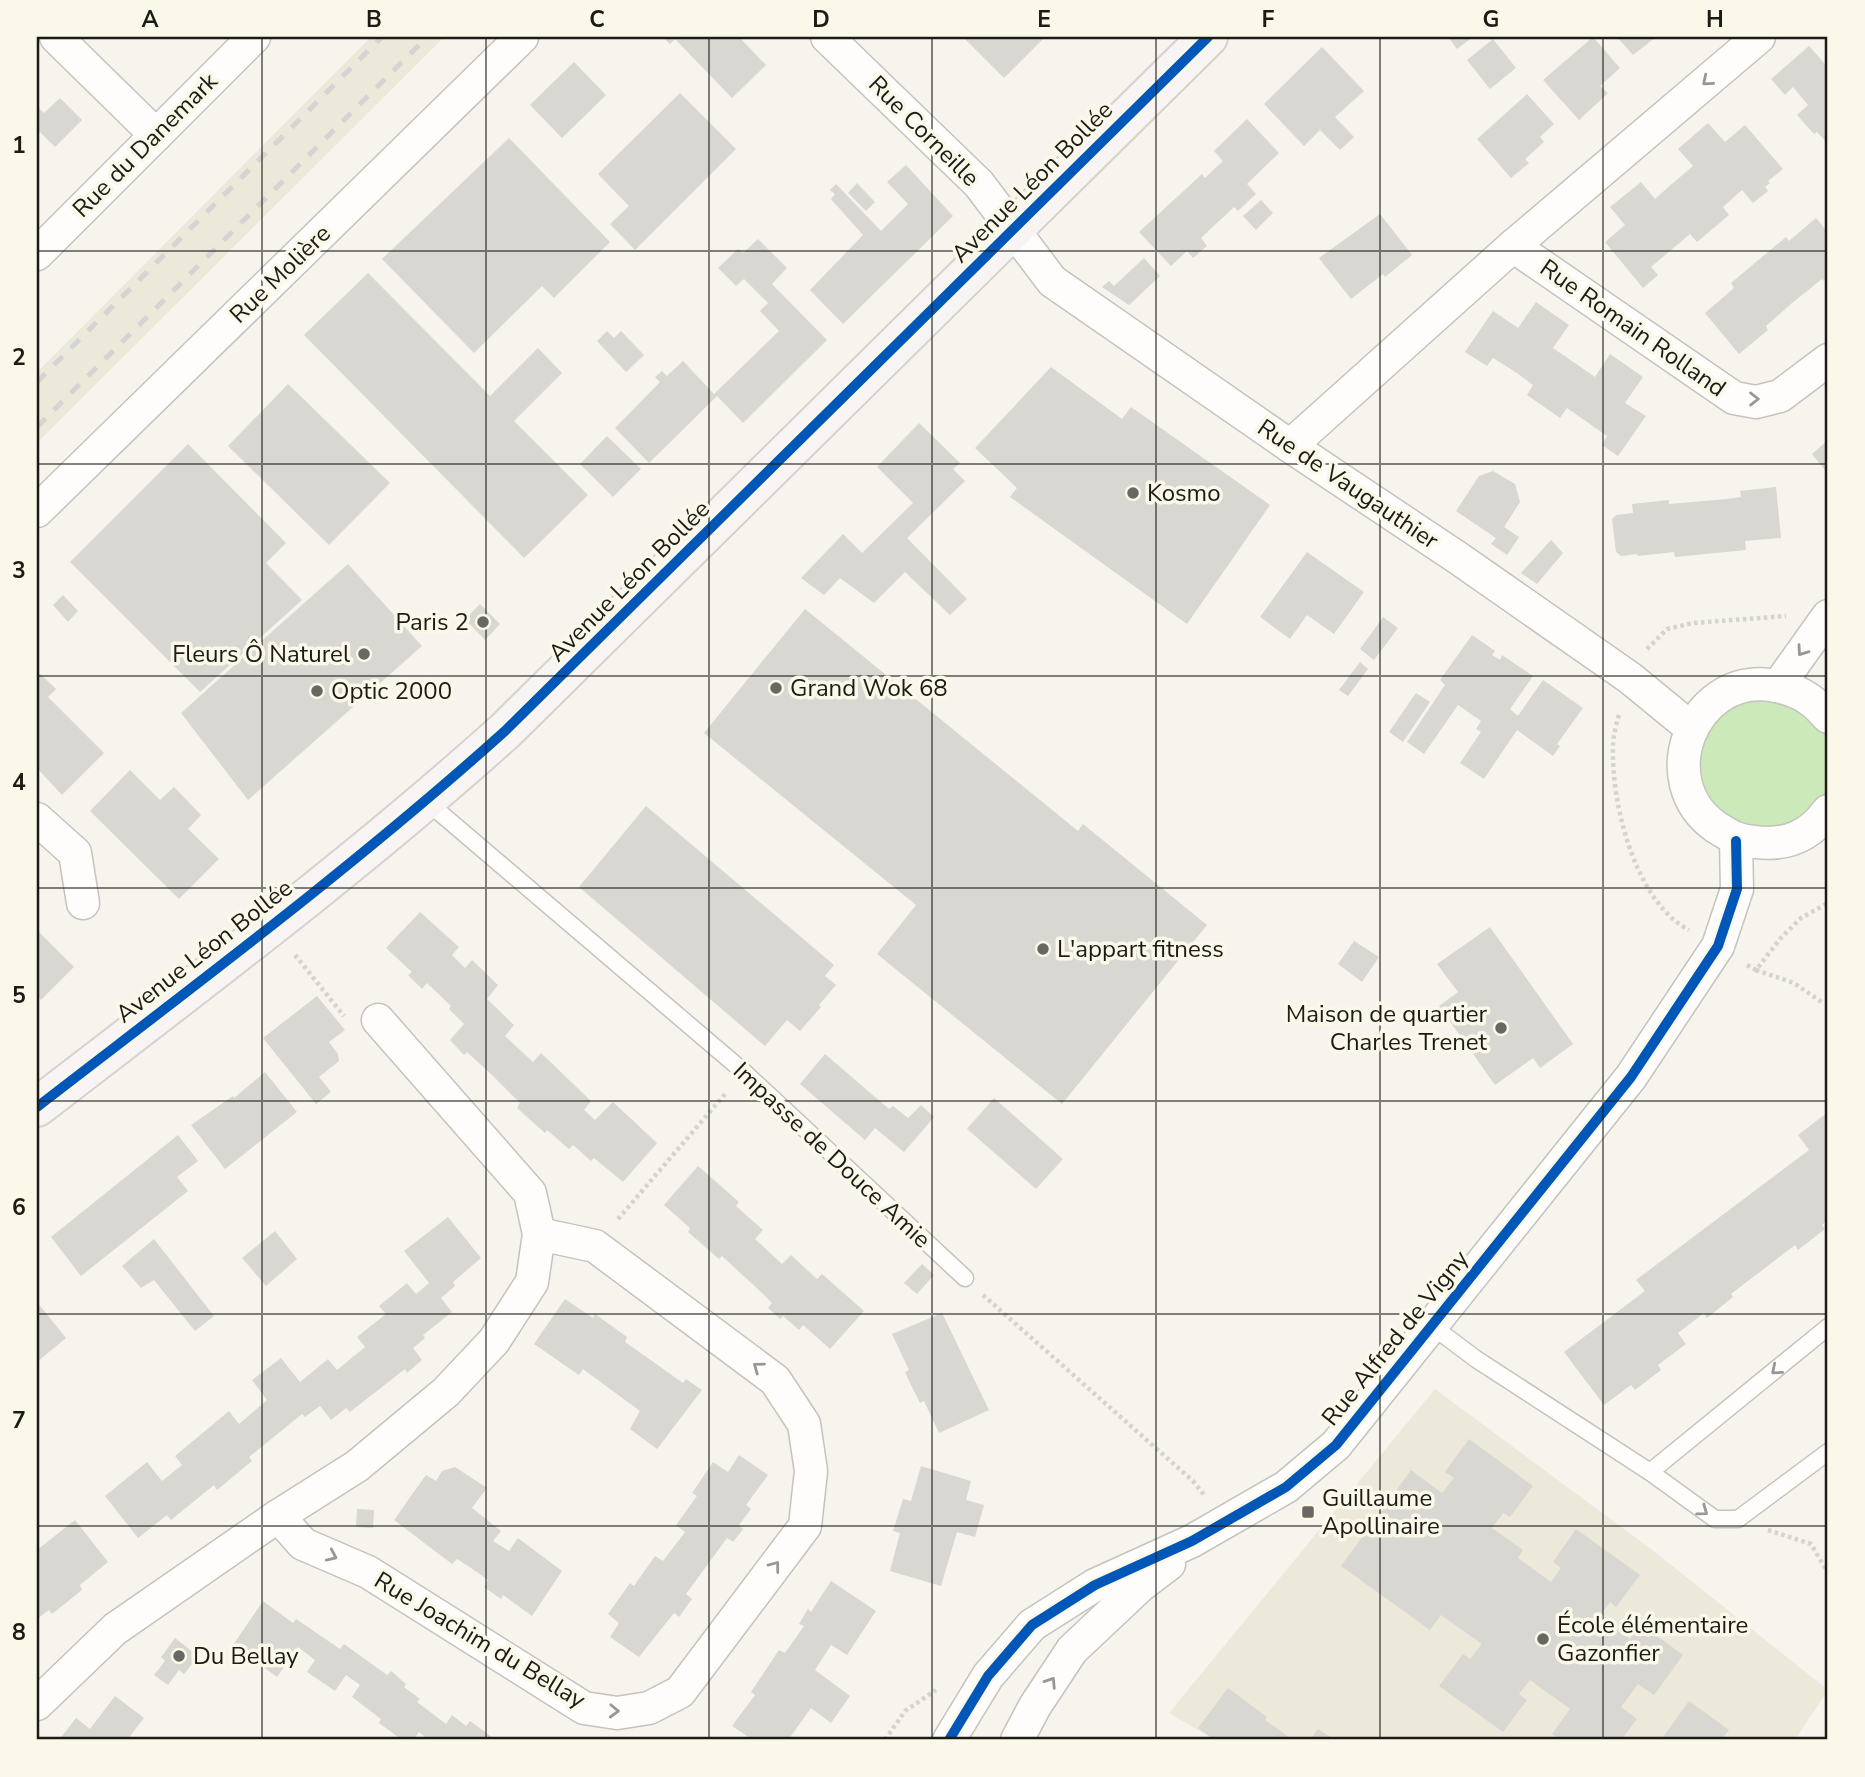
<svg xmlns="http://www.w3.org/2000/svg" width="1865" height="1777" font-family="'Nunito Sans',sans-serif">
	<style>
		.built { fill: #ece9da }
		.green { fill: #cce9b9 }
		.building { fill: #d8d7d1 }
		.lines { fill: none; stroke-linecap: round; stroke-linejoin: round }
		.service-casing { stroke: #c4c3bd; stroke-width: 19 }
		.minor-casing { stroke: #c4c3bd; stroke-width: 35 }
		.primary-casing { stroke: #d3d2ce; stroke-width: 42 }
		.path { stroke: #d3d3d0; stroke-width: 4.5; stroke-dasharray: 3.5 3.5; stroke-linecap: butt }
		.service { stroke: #fefdfc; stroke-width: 16 }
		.minor { stroke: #fefdfc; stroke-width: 32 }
		.primary { stroke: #f9f4f4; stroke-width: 38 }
		.rail { stroke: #d4d4d2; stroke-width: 5; stroke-dasharray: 12 12; stroke-linecap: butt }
		.cycleway-casing { stroke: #faf8e8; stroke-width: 15 }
		.cycleway { stroke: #0057b8; stroke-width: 10 }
		.oneway { stroke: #989794 }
		.grid { fill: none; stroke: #1c1b16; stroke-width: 2; stroke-opacity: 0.55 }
		.poi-dot { fill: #686761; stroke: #faf8e8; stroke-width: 2.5 }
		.labels { text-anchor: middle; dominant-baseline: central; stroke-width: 7; stroke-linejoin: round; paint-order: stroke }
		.street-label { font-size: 24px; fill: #1c1b16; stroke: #faf8e8 }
		.poi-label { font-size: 24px; fill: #1c1b16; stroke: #faf8e8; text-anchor: start }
		.neatline { fill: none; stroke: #1c1b16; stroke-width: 2.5 }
		.grid-label { font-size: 23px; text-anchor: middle; font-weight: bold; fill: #1c1b16 }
	</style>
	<rect width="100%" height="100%" fill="#f6f4ec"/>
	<g class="built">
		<path d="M371 37H444L37 443V372Z"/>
		<path d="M1435 1389 1655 1552 1828 1690 1795 1740H1215L1169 1713Z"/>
	</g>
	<path class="green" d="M1757 683 1828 717V811L1775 844 1702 817 1691 728Z"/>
	<g class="building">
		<path d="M663 37H739L766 65 732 98 675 39 670 44Z"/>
		<path d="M963 37H1045L1004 78Z"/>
		<path d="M1448 37H1473L1457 49Z"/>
		<path d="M1593 37 1620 68 1600 86 1608 93 1579 120 1543 80Z"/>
		<path d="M1617 37H1656L1633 55Z"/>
		<path d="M1493 39 1516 68 1490 89 1467 60Z"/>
		<path d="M1809 46 1825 64 1828 61V144L1817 132 1814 134 1797 115 1808 105 1793 87 1785 95 1771 79Z"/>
		<path d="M1322 47 1364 91 1335 117 1354 137 1340 150 1320 130 1304 146 1264 104Z"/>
		<path d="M574 62 606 95 562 138 530 105Z"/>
		<path d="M680 93 736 149 635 250 610 224 629 206 598 174Z"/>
		<path d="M1527 94 1554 124 1540 137 1544 142 1525 159 1529 163 1511 178 1477 139Z"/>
		<path d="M60 98 82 120 55 147 40 132 37 136V106L44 113Z"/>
		<path d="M1247 119 1279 153 1247 184 1256 194 1238 211 1234 207 1201 238 1207 246 1193 258 1187 251 1171 266 1139 232 1202 174 1205 178 1223 161 1214 151Z"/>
		<path d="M1708 123 1725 142 1745 125 1783 169 1768 181 1770 183 1765 187 1768 191 1753 203 1742 190 1723 207 1729 215 1697 242 1690 234 1670 251 1651 267 1658 275 1643 288 1605 242 1625 225 1610 207 1641 182 1655 199 1673 183 1693 166 1678 149Z"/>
		<path d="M509 138 610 242 554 298 542 286 474 353 382 259Z"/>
		<path d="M906 165 953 216 843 324 810 290 863 235 831 199 835 194 830 190 836 184 881 231 908 204 887 182Z"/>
		<path d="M857 183 875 202 866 211 848 193Z"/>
		<path d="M1261 200 1273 213 1256 230 1243 216Z"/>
		<path d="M1380 214 1412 255 1385 277 1383 274 1351 299 1319 258Z"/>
		<path d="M1816 218 1828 233V277L1824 281 1822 279 1792 303 1766 326 1768 330 1739 354 1705 313 1734 288 1731 283 1786 237 1789 241Z"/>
		<path d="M758 239 787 268 772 284 827 340 743 423 717 396 649 463 615 428 660 382 655 377 662 371 667 376 683 361 714 394 779 331 760 311 768 303 744 279 736 286 718 268 738 249 743 253Z"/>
		<path d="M1144 258 1160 276 1129 305 1102 287 1109 281 1114 286Z"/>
		<path d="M368 273 490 396 538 348 562 373 514 421 588 495 524 558 304 335Z"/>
		<path d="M1536 302 1569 325 1553 348 1595 377 1610 354 1643 377 1625 403 1646 416 1618 456 1602 445 1607 436 1567 408 1560 418 1527 395 1533 385 1514 371 1493 358 1487 366 1465 352 1493 311 1518 328Z"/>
		<path d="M607 331 614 338 621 331 644 355 626 372 597 341Z"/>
		<path d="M1051 367 1122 419 1131 407 1270 505 1187 624 1010 497 1017 488 975 448Z"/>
		<path d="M288 384 390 483 329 545 228 446Z"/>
		<path d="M919 423 960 463 953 469 965 481 907 538 967 599 950 615 905 572 874 603 840 578 824 595 801 578 843 534 862 553 913 503 877 467Z"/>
		<path d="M607 436 641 469 613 497 580 464Z"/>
		<path d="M1828 440V474L1812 454Z"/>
		<path d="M188 444 286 543 266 563 302 600 200 692 70 562Z"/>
		<path d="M1493 471 1515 484 1520 502 1504 527 1519 537 1507 555 1491 544 1496 538 1456 511 1479 476Z"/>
		<path d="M1776 487 1781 538 1745 541 1746 550 1675 557 1674 552 1638 556 1637 554 1621 556 1616 552 1612 519 1616 515 1633 513 1632 504 1669 500V504L1727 499 1741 497 1740 491Z"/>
		<path d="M1551 540 1563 553 1537 584 1521 573Z"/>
		<path d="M1307 552 1364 592 1334 634 1307 615 1290 639 1260 617Z"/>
		<path d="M348 564 422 646 248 800 181 713Z"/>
		<path d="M63 595 78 611 68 622 53 605Z"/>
		<path d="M480 604 500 624 485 640 465 619Z"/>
		<path d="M805 609 1078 831 1083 824 1207 925 1062 1104 877 954 916 905 704 733Z"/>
		<path d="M1383 617 1398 628 1374 660 1360 649Z"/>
		<path d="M1472 635 1495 651 1492 655 1500 660 1502 655 1533 676 1510 709 1518 716 1543 680 1583 708 1557 744 1560 746 1553 756 1517 730 1484 779 1460 763 1481 732 1476 729 1481 721 1458 705 1424 754 1407 742 1445 685 1440 680Z"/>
		<path d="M1360 662 1368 669 1348 696 1339 690Z"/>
		<path d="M37 671 56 689 48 697 104 753 62 795 37 768Z"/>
		<path d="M1416 693 1430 702 1403 742 1389 732Z"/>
		<path d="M130 770 160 800 174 787 201 815 188 829 219 859 179 899 90 811Z"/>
		<path d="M646 806 834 965 825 976 836 985 819 1005 821 1007 800 1031 787 1020 765 1046 579 887Z"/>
		<path d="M420 912 459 947 452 955 465 968 472 960 498 985 487 999 514 1025 505 1036 533 1062 541 1053 591 1101 584 1110 595 1120 613 1102 657 1143 623 1182 594 1158 591 1161 573 1145 569 1149 547 1130 545 1133 517 1108 520 1103 492 1075 467 1052 464 1055 450 1040 464 1024 449 1009 451 1006 427 983 422 989 408 975 412 972 386 948Z"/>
		<path d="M1490 927 1573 1044 1540 1068 1533 1058 1495 1085 1439 1006 1458 992 1437 964Z"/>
		<path d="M37 930 74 967 41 1000 37 995Z"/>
		<path d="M1354 941 1379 957 1362 982 1338 964Z"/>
		<path d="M317 996 345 1030 329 1042 338 1054 339 1061 319 1077 331 1092 316 1104 263 1038Z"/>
		<path d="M825 1054 889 1109 893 1106 908 1118 921 1105 934 1117 904 1152 875 1128 865 1140 800 1084Z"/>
		<path d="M265 1072 297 1112 225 1169 191 1125 233 1096 234 1098Z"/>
		<path d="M994 1098 1063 1159 1036 1189 967 1129Z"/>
		<path d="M1828 1112V1220L1822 1225 1825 1229 1798 1250 1795 1245 1731 1294 1733 1297 1707 1318 1704 1313 1678 1333 1686 1344 1658 1365 1661 1370 1635 1390 1631 1385 1604 1405 1564 1352 1645 1291 1636 1280 1809 1150 1798 1135Z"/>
		<path d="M178 1135 198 1161 177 1177 188 1191 81 1276 51 1237Z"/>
		<path d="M698 1166 739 1202 736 1206 763 1230 755 1239 782 1264 791 1255 817 1279 822 1274 864 1311 830 1349 803 1325 799 1330 783 1316 780 1319 768 1308 772 1303 761 1292 722 1256 719 1259 688 1232 690 1228 664 1205Z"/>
		<path d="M448 1217 481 1258 453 1282 455 1286 441 1298 452 1312 423 1335 425 1338 413 1348 422 1360 407 1373 405 1369 350 1412 346 1408 331 1420 320 1406 305 1417 302 1414 249 1457 252 1461 217 1490 214 1485 171 1520 167 1515 138 1538 105 1496 147 1462 162 1481 182 1465 175 1456 229 1411 239 1424 267 1400 252 1380 281 1358 300 1382 328 1359 337 1370 365 1347 357 1337 386 1314 379 1306 407 1283 416 1294 429 1283 404 1251Z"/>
		<path d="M275 1231 297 1259 266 1286 242 1258Z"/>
		<path d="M154 1239 214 1316 195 1331 154 1280 141 1288 122 1266Z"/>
		<path d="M922 1264 934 1275 917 1294 904 1283Z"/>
		<path d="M565 1299 593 1318 595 1314 627 1337 625 1342 683 1383 686 1379 702 1390 657 1449 630 1429 640 1411 583 1369 579 1375 534 1344Z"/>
		<path d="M37 1302 66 1338 37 1362Z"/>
		<path d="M942 1313 989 1410 939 1433 924 1401 920 1403 910 1383 905 1372 909 1370 892 1334Z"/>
		<path d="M1469 1439 1533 1486 1510 1517 1503 1513 1492 1528 1523 1550 1518 1558 1551 1582 1561 1568 1553 1562 1576 1529 1640 1575 1616 1607 1610 1602 1599 1617 1630 1639 1641 1624 1683 1655 1654 1695 1638 1684 1621 1707 1637 1719 1621 1740H1561L1552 1734 1570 1709 1530 1680 1519 1694 1527 1700 1503 1732 1439 1686 1463 1654 1470 1659 1482 1644 1441 1615 1430 1630 1341 1566 1411 1470 1442 1493 1454 1478 1445 1472Z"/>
		<path d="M739 1455 768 1475 746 1505 751 1509 739 1525 743 1529 733 1542 727 1538 686 1594 692 1599 679 1617 674 1613 639 1657 610 1637 619 1623 608 1614 630 1583 634 1586 655 1556 663 1561 685 1532 676 1525 697 1496 692 1493 713 1462 728 1472Z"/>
		<path d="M921 1466 971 1481 966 1500 984 1505 975 1537 957 1532 941 1586 890 1571 900 1533 893 1531 903 1499 911 1501Z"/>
		<path d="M455 1467 487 1488 472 1508 501 1531 493 1541 509 1551 518 1538 562 1571 532 1616 503 1595 501 1599 484 1587 488 1580 471 1568 457 1559 452 1564 394 1520 426 1475 436 1481 442 1471Z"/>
		<path d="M357 1509 374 1510 373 1528 356 1527Z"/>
		<path d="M75 1520 108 1562 80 1585 82 1590 52 1614 49 1610 37 1619V1550Z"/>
		<path d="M831 1581 876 1611 847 1655 831 1645 815 1670 850 1696 831 1723 811 1708 788 1740H753L732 1726 755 1695 751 1692 779 1650 785 1653 804 1626 799 1624 808 1609 811 1612Z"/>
		<path d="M263 1601 293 1623 296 1619 340 1649 344 1644 387 1675 391 1671 406 1684 404 1687 420 1699 417 1702 446 1724 452 1715 466 1726 470 1721 496 1740H429L419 1732 413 1740H402L379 1723 381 1719 352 1697 360 1685 346 1675 335 1691 307 1672 315 1660 298 1647 277 1677 233 1645Z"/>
		<path d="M175 1638 198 1656 184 1674 179 1670 168 1685 154 1675 165 1661 161 1657Z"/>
		<path d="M1228 1688 1267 1717 1265 1720 1293 1740H1215L1198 1728Z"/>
		<path d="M115 1696 144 1718 127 1740H59L76 1718 90 1729Z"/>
		<path d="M1689 1701 1729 1730 1721 1740H1661Z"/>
		<path d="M1318 1729 1335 1740H1310Z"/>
	</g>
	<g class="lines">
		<defs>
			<g id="service">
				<path d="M425 800 744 1072 965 1278"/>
				<path d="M1432 1326 1476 1359 1650 1472"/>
				<path d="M1828 1327 1650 1472 1715 1519H1738L1828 1452"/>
			</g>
			<g id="minor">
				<path d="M56 37 156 135"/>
				<path d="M827 37 979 184 1052 281 1290 446 1458 558 1630 678 1691 728"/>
				<path d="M1513 246 1734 398 1756 402 1780 396 1828 360"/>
				<path d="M37 254 254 37"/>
				<path d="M1290 446 1513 246 1759 37"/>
				<path d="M37 511 522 37"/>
				<path d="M1778 686 1828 616"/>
				<path d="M1828 717C1811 697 1796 689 1770 685 1692 675 1651 782 1716 827 1730 836 1738 841 1755 842 1786 846 1809 837 1828 811"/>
				<path d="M37 819 75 853 83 903"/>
				<path d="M278 1516 303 1544 368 1572 584 1708 617 1713 649 1708 680 1692 805 1526 811 1471 804 1424 775 1380 595 1246 539 1234"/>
				<path d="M37 1704 115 1629 278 1516 357 1466 446 1392 494 1341 532 1282 539 1234 530 1193 378 1020"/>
				<path d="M949 1740 988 1676 1032 1625 1095 1585 1192 1541 1286 1487 1336 1445 1631 1077 1718 946 1737 889 1736 841"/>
				<path d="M1017 1740 1035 1706 1072 1650 1140 1586 1169 1564"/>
			</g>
			<path id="primary" d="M37 1107C195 985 356 865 505 731L1208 37"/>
		</defs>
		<use href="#service" class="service-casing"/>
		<use href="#minor" class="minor-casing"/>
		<use href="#primary" class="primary-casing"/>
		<g class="path">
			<path d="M1647 649 1667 629 1693 623 1786 616"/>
			<path d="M1619 715C1616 725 1613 736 1613 746 1611 803 1635 902 1689 930"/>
			<path d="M295 955 344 1016"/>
			<path d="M1747 965 1756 970 1780 939 1801 918 1828 903"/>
			<path d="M1756 970 1794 983 1823 1003"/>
			<path d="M618 1219 726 1093"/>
			<path d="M983 1295 1193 1481 1205 1496"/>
			<path d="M1768 1530 1811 1544 1828 1573"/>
			<path d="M885 1740 905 1711 936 1690"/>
		</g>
		<use href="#service" class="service"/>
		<use href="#minor" class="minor"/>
		<use href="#primary" class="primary"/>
		<g class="rail">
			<path d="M37 382 382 37"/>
			<path d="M37 427 427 37"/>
		</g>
		<defs>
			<g id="cycleway">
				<path d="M37 1107C195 985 356 865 505 731L1208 37"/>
				<path d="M949 1740 988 1676 1032 1625 1095 1585 1192 1541 1286 1487 1336 1445 1631 1077 1718 946 1737 889 1736 841"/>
			</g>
		</defs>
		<use href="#cycleway" class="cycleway-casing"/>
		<use href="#cycleway" class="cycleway"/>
	</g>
	<defs><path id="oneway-chevron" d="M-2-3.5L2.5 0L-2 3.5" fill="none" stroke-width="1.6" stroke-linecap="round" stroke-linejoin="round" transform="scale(1.75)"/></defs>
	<g class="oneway">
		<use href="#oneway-chevron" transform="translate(1707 81) rotate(140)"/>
		<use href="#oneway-chevron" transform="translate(1754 399)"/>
		<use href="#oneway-chevron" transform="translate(1802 651) rotate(125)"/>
		<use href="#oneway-chevron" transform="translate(758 1367) rotate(-144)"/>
		<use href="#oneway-chevron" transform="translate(1776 1370) rotate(140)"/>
		<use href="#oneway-chevron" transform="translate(1703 1511) rotate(36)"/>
		<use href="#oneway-chevron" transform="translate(332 1556) rotate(24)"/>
		<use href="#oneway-chevron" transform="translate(775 1566) rotate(-53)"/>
		<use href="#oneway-chevron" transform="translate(1051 1682) rotate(-57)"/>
		<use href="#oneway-chevron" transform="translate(614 1711) rotate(2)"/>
	</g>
	<path class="grid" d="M262 37V1740M486 37V1740M709 37V1740M932 37V1740M1156 37V1740M1380 37V1740M1603 37V1740M37 251H1828M37 464H1828M37 676H1828M37 888H1828M37 1101H1828M37 1314H1828M37 1526H1828"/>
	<g class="poi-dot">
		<circle cx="1133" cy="493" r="7"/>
		<circle cx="483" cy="622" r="7"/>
		<circle cx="364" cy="654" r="7"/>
		<circle cx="776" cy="688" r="7"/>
		<circle cx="317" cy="691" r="7"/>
		<circle cx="1043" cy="949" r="7"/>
		<circle cx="1501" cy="1028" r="7"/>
		<rect x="1301" y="1505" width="14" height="14" rx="3.5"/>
		<circle cx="1543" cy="1639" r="7"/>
		<circle cx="179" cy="1656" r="7"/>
	</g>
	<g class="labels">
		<g class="street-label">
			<text transform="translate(924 131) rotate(45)">Rue Corneille</text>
			<text transform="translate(145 145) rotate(-45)">Rue du Danemark</text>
			<text transform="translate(1032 182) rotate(-45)">Avenue Léon Bollée</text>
			<text transform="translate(280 274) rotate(-44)">Rue Molière</text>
			<text transform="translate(1633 328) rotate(35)">Rue Romain Rolland</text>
			<text transform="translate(1348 484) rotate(34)">Rue de Vaugauthier</text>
			<text transform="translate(629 581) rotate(-45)">Avenue Léon Bollée</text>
			<text transform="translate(204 951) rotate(-38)">Avenue Léon Bollée</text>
			<text transform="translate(832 1155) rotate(43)">Impasse de Douce Amie</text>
			<text transform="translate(1395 1338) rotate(-51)">Rue Alfred de Vigny</text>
			<text transform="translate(480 1640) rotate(31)">Rue Joachim du Bellay</text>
		</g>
		<g class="poi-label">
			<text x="1147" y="493">Kosmo</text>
			<text x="469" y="622" text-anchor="end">Paris 2</text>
			<text x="350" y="654" text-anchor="end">Fleurs Ô Naturel</text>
			<text x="790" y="688">Grand Wok 68</text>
			<text x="331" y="691">Optic 2000</text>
			<text x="1057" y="949">L'appart fitness</text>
			<text x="1487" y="1014" text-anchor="end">Maison de quartier<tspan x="1487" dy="28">Charles Trenet</tspan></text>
			<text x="1322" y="1498">Guillaume<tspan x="1322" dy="28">Apollinaire</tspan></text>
			<text x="1557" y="1625">École élémentaire<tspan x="1557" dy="28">Gazonfier</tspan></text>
			<text x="193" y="1656">Du Bellay</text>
		</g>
	</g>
	<rect width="1865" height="1777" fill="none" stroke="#faf8e8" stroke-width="77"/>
	<rect x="38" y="38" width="1788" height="1700" class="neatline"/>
	<g class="grid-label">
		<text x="150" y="27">A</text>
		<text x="374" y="27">B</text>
		<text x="597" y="27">C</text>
		<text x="821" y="27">D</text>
		<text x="1044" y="27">E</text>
		<text x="1268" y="27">F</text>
		<text x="1491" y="27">G</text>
		<text x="1715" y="27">H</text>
		<text x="19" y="153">1</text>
		<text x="19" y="365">2</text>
		<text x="19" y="578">3</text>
		<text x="19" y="790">4</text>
		<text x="19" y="1003">5</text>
		<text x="19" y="1215">6</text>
		<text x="19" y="1428">7</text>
		<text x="19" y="1640">8</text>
	</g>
</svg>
